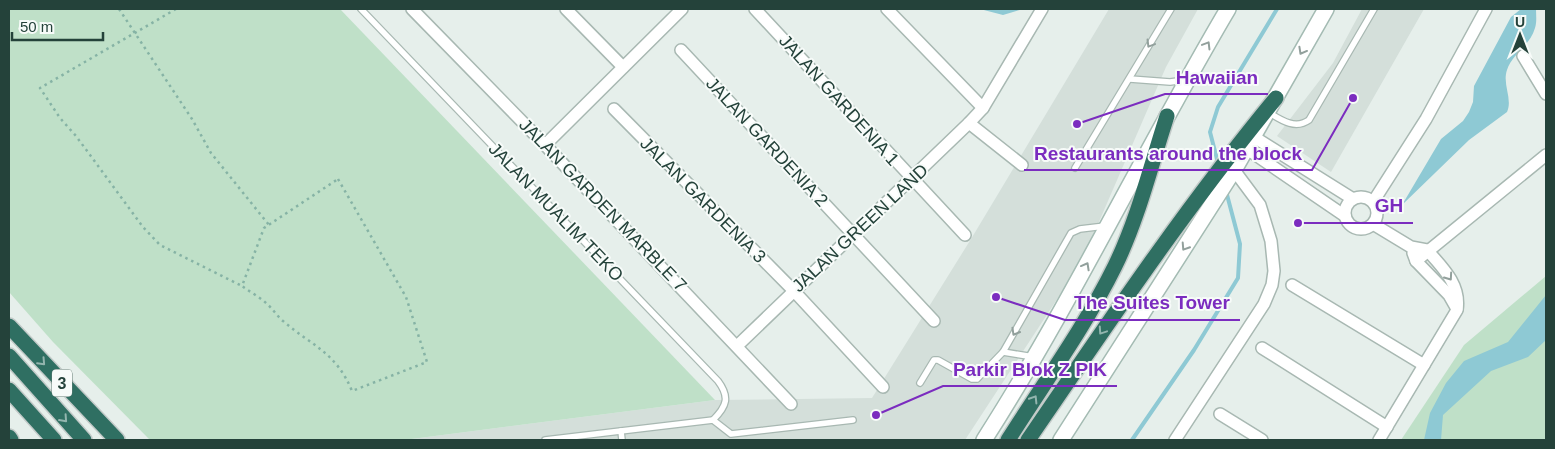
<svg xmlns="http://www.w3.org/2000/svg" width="1555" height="449" font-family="Arial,sans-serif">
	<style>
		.built { fill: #d4dfda }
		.green { fill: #bfe0c8 }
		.water { fill: #8ec9d4 }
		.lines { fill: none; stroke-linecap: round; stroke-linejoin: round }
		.stream { stroke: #8ec9d4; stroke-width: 4 }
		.service-casing { stroke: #a8b8b2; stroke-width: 8 }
		.minor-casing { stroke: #a8b8b2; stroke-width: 14 }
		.secondary-casing { stroke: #a4bbb3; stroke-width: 18 }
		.motorway-casing { stroke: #c2cac8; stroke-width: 18 }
		.path { stroke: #86b3a5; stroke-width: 2.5; stroke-dasharray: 2.5 4; stroke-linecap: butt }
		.service { stroke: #fff; stroke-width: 5.5 }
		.minor { stroke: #fff; stroke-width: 11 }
		.secondary { stroke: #fff; stroke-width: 15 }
		.motorway { stroke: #2f6f62; stroke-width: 15 }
		.oneway { stroke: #92a09c }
		.oneway2 { stroke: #93b5ae }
		.labels { text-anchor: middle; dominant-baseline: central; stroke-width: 4; stroke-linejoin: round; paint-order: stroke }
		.shield { fill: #f7fbf9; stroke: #637a73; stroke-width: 1 }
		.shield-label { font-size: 16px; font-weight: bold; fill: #24423a }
		.street-label { font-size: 18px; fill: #24423a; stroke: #f7fbf9 }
		.leader { fill: none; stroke: #7b2cbf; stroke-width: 2 }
		.callout-dot { fill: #7b2cbf; stroke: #f7fbf9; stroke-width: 2 }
		.callout-label { font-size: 19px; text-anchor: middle; font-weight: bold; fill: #7b2cbf; stroke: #f7fbf9; stroke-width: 4; stroke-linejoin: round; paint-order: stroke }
	</style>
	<rect width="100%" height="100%" fill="#e6efeb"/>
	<g class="built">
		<path d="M1109 9H1198L1166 67 1082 261 965 440H404L715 400 872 398 971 239Z"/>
		<path d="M1362 9H1424L1331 172 1277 136 1333 63Z"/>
	</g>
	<g class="green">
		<path d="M9 9H340L715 400 404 440H150L53 342 9 292Z"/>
		<path d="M1546 276V440H1401L1464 345Z"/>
	</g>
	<g class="water">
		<path d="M980 9H1023L1003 15Z"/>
		<path d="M1521 9H1536C1536 15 1537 22 1535 28 1530 46 1512 54 1507 70 1502 84 1513 99 1507 112L1469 140 1402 205 1441 139 1463 121 1469 112 1473 102 1474 86 1511 17Z"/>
		<path d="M1546 295V340L1528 357 1491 371 1443 415 1441 440H1424L1430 413 1446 383 1464 361 1508 342Z"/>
	</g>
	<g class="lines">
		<g class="stream">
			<path d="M1218 163 1210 132 1218 107 1277 9"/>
			<path d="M1132 440 1194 350 1238 278 1240 244 1226 191"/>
		</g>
		<defs>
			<g id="service">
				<path d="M361 9 718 381C730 397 727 406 713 420"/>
				<path d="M1130 79 1170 82 1185 80"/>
				<path d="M1268 112C1281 120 1295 130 1309 120L1374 9"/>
				<path d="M1075 168 1171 9"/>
				<path d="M1003 352 1071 233 1080 229 1105 226"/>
				<path d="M920 383 934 360H938L972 379H977L1003 352 1034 357"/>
				<path d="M621 431 622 440"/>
				<path d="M545 440 713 420 731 434 853 420"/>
			</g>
			<g id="minor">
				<path d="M412 9 545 145 791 404"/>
				<path d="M566 9 623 67"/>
				<path d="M755 9 965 235"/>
				<path d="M887 9 983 108"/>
				<path d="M681 50 934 321"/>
				<path d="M1523 56 1546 94"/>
				<path d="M614 109 793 290 883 387"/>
				<path d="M969 123 1022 165"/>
				<path d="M1254 137 1353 199"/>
				<path d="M545 145 682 9"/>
				<path d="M1247 149 1345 216"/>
				<circle cx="1361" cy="213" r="16"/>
				<path d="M1373 202 1426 119 1486 9"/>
				<path d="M1373 224 1411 247 1427 250C1443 268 1461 285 1457 310L1379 440"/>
				<path d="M1413 253 1416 261 1449 295 1457 309"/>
				<path d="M1416 261 1546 155"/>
				<path d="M1292 285 1424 365"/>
				<path d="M737 346 969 123 983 108 1042 9"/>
				<path d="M1262 348 1387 427"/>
				<path d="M1220 414 1262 440"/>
				<path d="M1175 440 1264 304 1272 285 1274 271 1271 241 1260 205 1234 170"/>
			</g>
			<g id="secondary">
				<path d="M984 440C1073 301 1144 151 1228 9"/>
				<path d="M1061 440 1234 170 1326 9"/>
			</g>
			<g id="motorway">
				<path d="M9 326 117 440"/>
				<path d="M9 356 84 440"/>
				<path d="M9 390 54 440"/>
				<path d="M9 437 11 440"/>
				<path d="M1008 440C1044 383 1085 327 1115 266 1138 219 1151 165 1167 116"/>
				<path d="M1028 440C1108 323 1186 207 1276 98"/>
			</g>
		</defs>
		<use href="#service" class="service-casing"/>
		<use href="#minor" class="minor-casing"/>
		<use href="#secondary" class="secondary-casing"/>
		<use href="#motorway" class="motorway-casing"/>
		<g class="path">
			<path d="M119 9 192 119 211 153 269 225"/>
			<path d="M176 9 40 88 60 118 76 136 143 227 160 245 242 286"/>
			<path d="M338 179 406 297 427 362 352 391C336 352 312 346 283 321 277 316 273 309 267 304 260 297 250 292 242 286L264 228Z"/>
		</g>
		<use href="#service" class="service"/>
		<use href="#minor" class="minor"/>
		<use href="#secondary" class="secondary"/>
		<use href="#motorway" class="motorway"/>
	</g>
	<defs><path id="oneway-chevron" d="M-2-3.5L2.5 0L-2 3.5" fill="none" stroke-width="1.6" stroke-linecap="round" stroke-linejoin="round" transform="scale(1.25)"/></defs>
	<g class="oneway">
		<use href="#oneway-chevron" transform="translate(1150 44) rotate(121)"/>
		<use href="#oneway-chevron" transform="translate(1207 45) rotate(-59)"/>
		<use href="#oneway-chevron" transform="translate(1302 51) rotate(119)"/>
		<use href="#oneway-chevron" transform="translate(1185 247) rotate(123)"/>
		<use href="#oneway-chevron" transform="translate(1086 266) rotate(-61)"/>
		<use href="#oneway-chevron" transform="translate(1449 277) rotate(55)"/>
		<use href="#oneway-chevron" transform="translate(1015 332) rotate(120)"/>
	</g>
	<g class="oneway2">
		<use href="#oneway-chevron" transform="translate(1102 331) rotate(124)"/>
		<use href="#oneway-chevron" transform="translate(42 362) rotate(47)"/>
		<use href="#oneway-chevron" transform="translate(1034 399) rotate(-58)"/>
		<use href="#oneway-chevron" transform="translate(64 419) rotate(48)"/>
	</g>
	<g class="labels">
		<rect class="shield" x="52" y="369.5" width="20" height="27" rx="4"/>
		<g class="shield-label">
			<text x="62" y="383">3</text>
		</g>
		<g class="street-label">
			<text transform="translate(839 100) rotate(48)">JALAN GARDENIA 1</text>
			<text transform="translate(767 142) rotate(47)">JALAN GARDENIA 2</text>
			<text transform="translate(703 200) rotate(45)">JALAN GARDENIA 3</text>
			<text transform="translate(603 205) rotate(46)">JALAN GARDEN MARBLE 7</text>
			<text transform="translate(556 212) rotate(46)">JALAN MUALIM TEKO</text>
			<text transform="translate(860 228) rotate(-43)">JALAN GREEN LAND</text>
		</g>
	</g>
	<path class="leader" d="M1077 124L1165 94H1268M1353 98L1312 170H1024M1298 223L1365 223H1413M996 297L1065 320H1240M876 415L943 386H1117"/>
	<g class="callout-dot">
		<circle cx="1077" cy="124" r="5"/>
		<circle cx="1353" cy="98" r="5"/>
		<circle cx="1298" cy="223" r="5"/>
		<circle cx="996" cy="297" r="5"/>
		<circle cx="876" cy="415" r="5"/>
	</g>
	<g class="callout-label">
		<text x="1217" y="84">Hawaiian</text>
		<text x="1168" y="160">Restaurants around the block</text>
		<text x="1389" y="212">GH</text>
		<text x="1152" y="309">The Suites Tower</text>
		<text x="1030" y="376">Parkir Blok Z PIK</text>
	</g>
	<rect width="1555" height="449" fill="none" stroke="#24423a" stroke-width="20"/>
	<g transform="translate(1520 35)" stroke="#f7fbf9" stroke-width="4" paint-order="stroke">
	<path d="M0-4L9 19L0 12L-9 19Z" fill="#24423a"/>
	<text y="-8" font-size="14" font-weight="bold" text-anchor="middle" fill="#24423a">U</text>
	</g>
	<path d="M12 32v8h91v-8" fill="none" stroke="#24423a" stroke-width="2.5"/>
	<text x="20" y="32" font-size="15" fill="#24423a" stroke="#f7fbf9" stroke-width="4" paint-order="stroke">50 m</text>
</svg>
